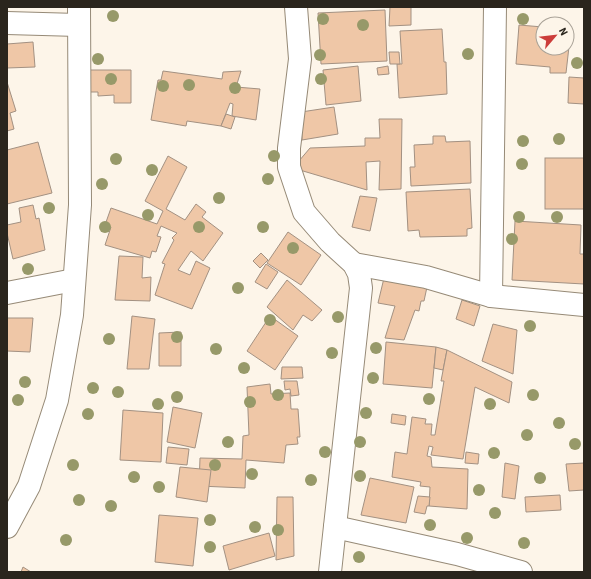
<svg xmlns="http://www.w3.org/2000/svg" width="591" height="579" font-family="'Source Sans 3',sans-serif">
	<style>
		.building { fill: #efc7a7; stroke: #a39182 }
		.lines { fill: none; stroke-linecap: round; stroke-linejoin: round }
		.minor-casing { stroke: #968a77; stroke-width: 24 }
		.minor { stroke: #fff; stroke-width: 22 }
		.tree { fill: #979969 }
	</style>
	<rect width="100%" height="100%" fill="#fdf5e9"/>
	<g class="building">
		<path d="M390 7H411V25L389 26Z"/>
		<path d="M385 10 387 61 321 64 318 13Z"/>
		<path d="M519 25 543 27V48H567V29H571L566 73H550V67L516 64Z"/>
		<path d="M442 29 444 62H446L447 94 399 98 397 64H402L400 31Z"/>
		<path d="M33 42 35 67 7 68V44Z"/>
		<path d="M389 52H399L400 64H390Z"/>
		<path d="M358 66 361 101 326 105 323 70Z"/>
		<path d="M388 66 389 74 378 75 377 68Z"/>
		<path d="M84 70H131V103H114V95L98 96V92H84Z"/>
		<path d="M163 71 222 79 223 72 241 71 236 87 260 89 256 120 232 116 233 104 230 103 221 126 187 121 186 126 151 120 158 80H161Z"/>
		<path d="M569 77 584 78V104L568 103Z"/>
		<path d="M7 82 16 111 10 113 14 129 7 131Z"/>
		<path d="M334 107 338 134 302 140 301 112Z"/>
		<path d="M226 114 235 117 231 129 221 126Z"/>
		<path d="M379 119H402L401 189 379 190 380 161 366 162 367 190 293 168 310 148 365 146V138H380Z"/>
		<path d="M433 136H445L446 142 470 141 471 183 411 186 410 167H415L414 145 433 144Z"/>
		<path d="M38 142 52 193 7 204V150Z"/>
		<path d="M168 156 187 167 166 209 185 220 196 204 206 212 202 217 223 233 203 261 191 251 178 270 190 275 196 261 210 268 192 309 155 295 165 264 162 263 174 240 172 238 177 233 161 226 157 236 161 237 156 252 152 251 150 258 105 245 111 227 105 225 111 208 157 224 163 211 145 201Z"/>
		<rect x="545" y="158" width="39" height="51"/>
		<path d="M470 189 472 228 467 229V236L420 237 419 230 408 231 406 192Z"/>
		<path d="M360 196 377 198 370 231 352 227Z"/>
		<path d="M33 205 36 219 39 218 45 250 13 259 7 233V225L21 222 19 208Z"/>
		<path d="M515 221 581 225 580 254H584V284L512 280Z"/>
		<path d="M288 232 321 255 301 285 267 263Z"/>
		<path d="M261 253 268 260 260 268 253 261Z"/>
		<path d="M119 256 143 257 142 278 151 277 150 301 115 300Z"/>
		<path d="M266 264 278 272 267 289 255 282Z"/>
		<path d="M384 278 427 287 424 301H421L419 311 415 310 404 340 385 338 395 306 378 303Z"/>
		<path d="M287 280 322 310 312 321 303 315 293 330 267 307Z"/>
		<path d="M462 300 480 306 474 326 456 319Z"/>
		<path d="M132 316 155 319 149 369H127Z"/>
		<path d="M270 316 298 336 275 370 247 351Z"/>
		<path d="M7 318H33L30 352 7 351Z"/>
		<path d="M493 324 517 330 513 374 482 361Z"/>
		<path d="M181 332V366H159V333Z"/>
		<path d="M386 342 436 347 432 388 383 384Z"/>
		<path d="M436 347 447 350 443 370 434 368Z"/>
		<path d="M447 350 512 382 509 403 475 387 463 459 431 455 433 447 429 446 427 456 431 457 432 467 468 469 467 509 429 506 430 487 420 486 421 482 392 477 395 452 407 454 412 417 426 419 425 424H432L431 435H435L444 381H441Z"/>
		<path d="M282 367H302L303 378 281 379Z"/>
		<path d="M284 381H297L299 395 291 396 290 389 285 390Z"/>
		<path d="M270 384 271 394 290 393 291 409H298L300 437H297L298 444 286 445 284 463 246 460 245 488 199 486 200 458 242 459 243 436 249 435 247 387Z"/>
		<path d="M173 407 202 413 195 448 167 442Z"/>
		<path d="M123 410 163 413 161 462 120 460Z"/>
		<path d="M392 414 406 416 405 425 391 423Z"/>
		<path d="M168 447 189 449 187 465 166 463Z"/>
		<path d="M466 452 479 454 478 464 465 463Z"/>
		<path d="M505 463 519 466 515 499 502 497Z"/>
		<path d="M584 463V490L569 491 566 464Z"/>
		<path d="M180 467 211 470 207 502 176 497Z"/>
		<path d="M370 478 414 487 406 523 361 515Z"/>
		<path d="M560 495 561 510 526 512 525 497Z"/>
		<path d="M418 496 430 497 429 506H427L425 514 414 512Z"/>
		<path d="M277 497H293L294 556 276 560Z"/>
		<path d="M159 515 198 518 193 566 155 562Z"/>
		<path d="M269 533 275 556 229 570 223 546Z"/>
		<path d="M23 567 31 572H21Z"/>
	</g>
	<g class="lines">
		<defs>
			<g id="minor">
				<path d="M296 7 300 59 289 148V167L304 212 330 242 354 264 359 274 361 288 330 572"/>
				<path d="M7 23 78 25"/>
				<path d="M354 264 426 277 491 296 584 305"/>
				<path d="M7 293 74 280"/>
				<path d="M491 296 495 7"/>
				<path d="M7 527 29 486 57 400 72 315 80 205 79 7"/>
				<path d="M335 527 457 554 521 572"/>
			</g>
		</defs>
		<use href="#minor" class="minor-casing"/>
		<use href="#minor" class="minor"/>
	</g>
	<g class="tree">
		<circle cx="113" cy="16" r="6"/>
		<circle cx="323" cy="19" r="6"/>
		<circle cx="523" cy="19" r="6"/>
		<circle cx="363" cy="25" r="6"/>
		<circle cx="468" cy="54" r="6"/>
		<circle cx="320" cy="55" r="6"/>
		<circle cx="98" cy="59" r="6"/>
		<circle cx="577" cy="63" r="6"/>
		<circle cx="111" cy="79" r="6"/>
		<circle cx="321" cy="79" r="6"/>
		<circle cx="189" cy="85" r="6"/>
		<circle cx="163" cy="86" r="6"/>
		<circle cx="235" cy="88" r="6"/>
		<circle cx="559" cy="139" r="6"/>
		<circle cx="523" cy="141" r="6"/>
		<circle cx="274" cy="156" r="6"/>
		<circle cx="116" cy="159" r="6"/>
		<circle cx="522" cy="164" r="6"/>
		<circle cx="152" cy="170" r="6"/>
		<circle cx="268" cy="179" r="6"/>
		<circle cx="102" cy="184" r="6"/>
		<circle cx="219" cy="198" r="6"/>
		<circle cx="49" cy="208" r="6"/>
		<circle cx="148" cy="215" r="6"/>
		<circle cx="519" cy="217" r="6"/>
		<circle cx="557" cy="217" r="6"/>
		<circle cx="105" cy="227" r="6"/>
		<circle cx="199" cy="227" r="6"/>
		<circle cx="263" cy="227" r="6"/>
		<circle cx="512" cy="239" r="6"/>
		<circle cx="293" cy="248" r="6"/>
		<circle cx="28" cy="269" r="6"/>
		<circle cx="238" cy="288" r="6"/>
		<circle cx="338" cy="317" r="6"/>
		<circle cx="270" cy="320" r="6"/>
		<circle cx="530" cy="326" r="6"/>
		<circle cx="177" cy="337" r="6"/>
		<circle cx="109" cy="339" r="6"/>
		<circle cx="376" cy="348" r="6"/>
		<circle cx="216" cy="349" r="6"/>
		<circle cx="332" cy="353" r="6"/>
		<circle cx="244" cy="368" r="6"/>
		<circle cx="373" cy="378" r="6"/>
		<circle cx="25" cy="382" r="6"/>
		<circle cx="93" cy="388" r="6"/>
		<circle cx="118" cy="392" r="6"/>
		<circle cx="278" cy="395" r="6"/>
		<circle cx="533" cy="395" r="6"/>
		<circle cx="177" cy="397" r="6"/>
		<circle cx="429" cy="399" r="6"/>
		<circle cx="18" cy="400" r="6"/>
		<circle cx="250" cy="402" r="6"/>
		<circle cx="158" cy="404" r="6"/>
		<circle cx="490" cy="404" r="6"/>
		<circle cx="366" cy="413" r="6"/>
		<circle cx="88" cy="414" r="6"/>
		<circle cx="559" cy="423" r="6"/>
		<circle cx="527" cy="435" r="6"/>
		<circle cx="228" cy="442" r="6"/>
		<circle cx="360" cy="442" r="6"/>
		<circle cx="575" cy="444" r="6"/>
		<circle cx="325" cy="452" r="6"/>
		<circle cx="494" cy="453" r="6"/>
		<circle cx="73" cy="465" r="6"/>
		<circle cx="215" cy="465" r="6"/>
		<circle cx="252" cy="474" r="6"/>
		<circle cx="360" cy="476" r="6"/>
		<circle cx="134" cy="477" r="6"/>
		<circle cx="540" cy="478" r="6"/>
		<circle cx="311" cy="480" r="6"/>
		<circle cx="159" cy="487" r="6"/>
		<circle cx="479" cy="490" r="6"/>
		<circle cx="79" cy="500" r="6"/>
		<circle cx="111" cy="506" r="6"/>
		<circle cx="495" cy="513" r="6"/>
		<circle cx="210" cy="520" r="6"/>
		<circle cx="430" cy="525" r="6"/>
		<circle cx="255" cy="527" r="6"/>
		<circle cx="278" cy="530" r="6"/>
		<circle cx="467" cy="538" r="6"/>
		<circle cx="66" cy="540" r="6"/>
		<circle cx="524" cy="543" r="6"/>
		<circle cx="210" cy="547" r="6"/>
		<circle cx="359" cy="557" r="6"/>
	</g>
	<rect width="591" height="579" fill="none" stroke="#2a251d" stroke-width="16"/>
	<g transform="translate(555 36) rotate(62)"><circle r="19" fill="#fdf5e9" stroke="#a9a297"/>
	<path d="M0-3L7 15L0 10L-7 15Z" fill="#cc3d3a"/>
	<text y="-6" font-size="11" font-weight="bold" text-anchor="middle" fill="#2a251d">N</text>
	</g>
</svg>
